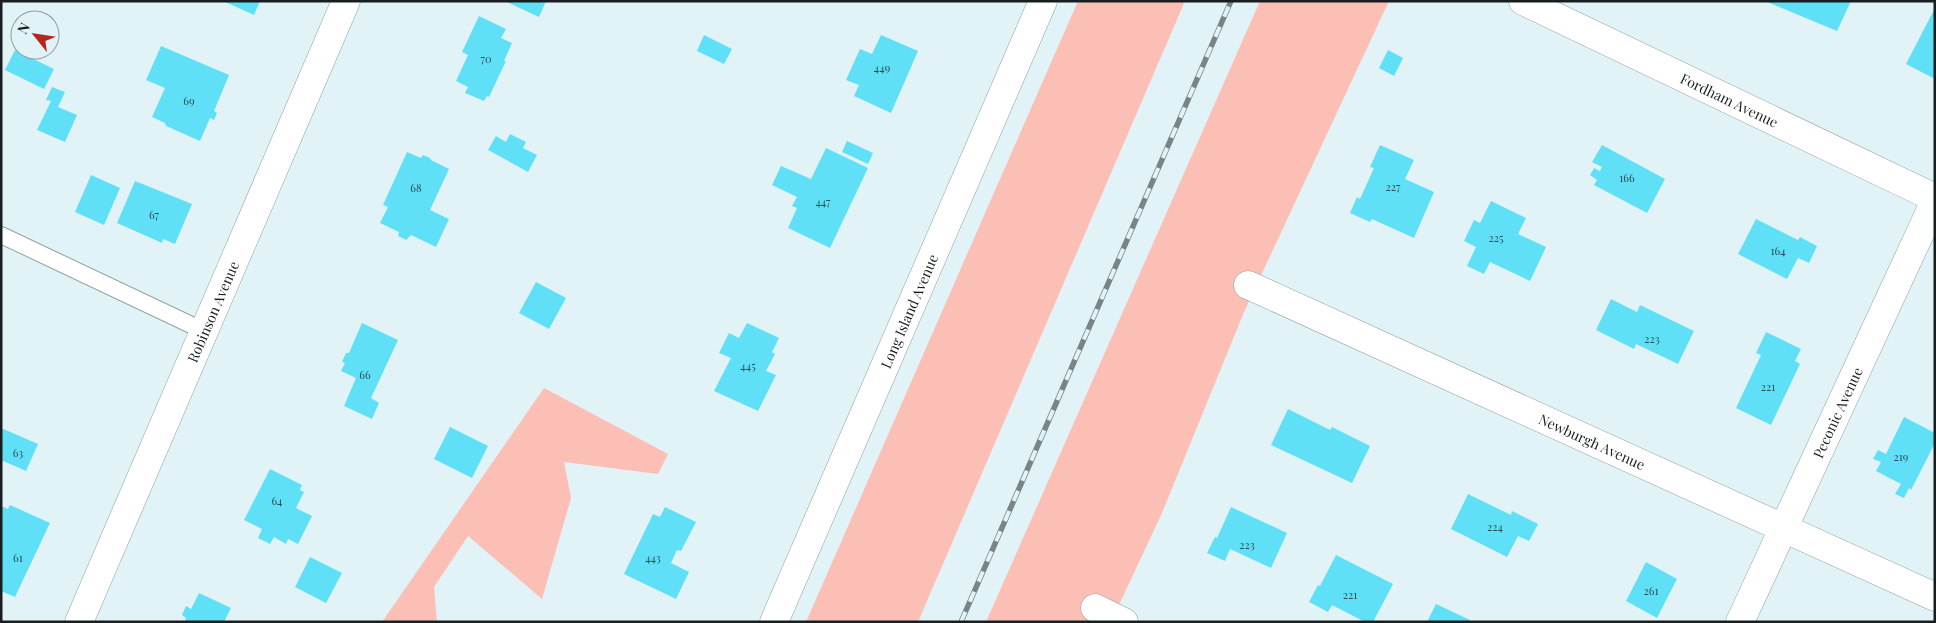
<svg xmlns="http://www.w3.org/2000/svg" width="1936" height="623" font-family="'Playfair Display',serif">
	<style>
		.green { fill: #fcbfb5 }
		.building { fill: #60e0f6 }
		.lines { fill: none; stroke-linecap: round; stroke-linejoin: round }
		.lane-casing { stroke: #90a0a3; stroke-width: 18 }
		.street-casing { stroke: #90a0a3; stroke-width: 29 }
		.secondary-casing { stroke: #90a0a3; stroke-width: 29 }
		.lane { stroke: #fff; stroke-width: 16 }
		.street { stroke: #fff; stroke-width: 28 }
		.secondary { stroke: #fff; stroke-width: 28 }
		.rail-casing { stroke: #798486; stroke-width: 5.5 }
		.rail { stroke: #e1f3f6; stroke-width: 4; stroke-dasharray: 11; stroke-linecap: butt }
		.labels { text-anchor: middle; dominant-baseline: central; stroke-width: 4; stroke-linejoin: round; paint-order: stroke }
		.number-label { font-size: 11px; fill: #2a4e55 }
		.street-label { font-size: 14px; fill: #181e1f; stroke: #e1f3f6 }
	</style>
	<rect width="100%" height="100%" fill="#e1f3f6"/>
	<g class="green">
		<path d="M1078 1H1185L918 622H806Z"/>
		<path d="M1260 1H1389L1244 312 1162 513 1111 622H986Z"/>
		<path d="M544 388 668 454 658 474 564 462 571 498 542 599 468 536 434 587 437 622H382Z"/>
	</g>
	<g class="building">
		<path d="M223 1H260L254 15Z"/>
		<path d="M505 1H546L539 17Z"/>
		<path d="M1765 1H1851L1837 31Z"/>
		<path d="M1935 8V79L1906 64Z"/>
		<path d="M479 16 506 29 501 38 512 43 504 61H506L489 97 487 96 484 101 465 93 468 87 456 81 468 55 462 52Z"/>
		<path d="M704 35 732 49 724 64 697 51Z"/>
		<path d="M881 35 918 51 891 113 854 96 859 85 846 80 860 49 872 54Z"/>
		<path d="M161 46 229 75 214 111 217 113 214 120 210 118 200 141 166 126 165 123 152 117 165 88 146 80Z"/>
		<path d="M15 50 54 69 44 89 5 70Z"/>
		<path d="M1388 50 1403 58 1394 76 1379 68Z"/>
		<path d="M52 87 65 92 58 107 77 115 65 142 37 130 51 101 46 100Z"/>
		<path d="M510 134 526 142 523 148 537 155 528 172 488 150 496 136 506 142Z"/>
		<path d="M847 141 873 153 868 164 842 152Z"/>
		<path d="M1380 145 1414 160 1405 179 1434 192 1414 238 1372 219 1370 222 1350 213 1357 197 1360 199 1374 168 1370 167Z"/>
		<path d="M1602 145 1665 179 1647 213 1594 185 1597 180 1590 175 1594 168 1600 171 1602 167 1592 162Z"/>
		<path d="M826 148 868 168 830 248 788 228 797 208 792 206 797 197 772 185 781 166 811 179Z"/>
		<path d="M407 152 421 158 423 155 430 158 431 160 449 169 430 210 449 219 436 247 411 235 406 240 398 236 399 232 380 223 388 207 383 205Z"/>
		<path d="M91 175 120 188 104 225 75 212Z"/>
		<path d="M135 181 192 204 175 244 163 239 162 243 117 223Z"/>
		<path d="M1491 201 1526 218 1518 234 1546 247 1530 281 1490 262 1484 274 1467 266 1476 247 1464 241 1474 220 1480 223Z"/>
		<path d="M1756 219 1798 240 1800 237 1817 246 1809 263 1798 258 1787 279 1738 254Z"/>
		<path d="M536 282 566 298 549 329 519 313Z"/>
		<path d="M1611 299 1637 312 1640 305 1694 331 1678 364 1636 344 1634 349 1596 330Z"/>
		<path d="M362 323 398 340 371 398 379 403 372 419 344 406 356 378 341 371 345 363 342 362 346 353H349Z"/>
		<path d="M747 323 779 338 772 352 775 354 766 371 776 375 758 411 714 391 731 358 719 353 729 333 739 338Z"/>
		<path d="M1766 332 1801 349 1795 361 1800 364 1771 425 1736 408 1761 355 1756 353Z"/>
		<path d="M1288 409 1330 430 1332 427 1370 446 1352 483 1271 445Z"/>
		<path d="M1904 417 1935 433V443L1911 490 1909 488 1904 498 1895 494 1901 484 1876 471 1881 462 1873 459 1878 450 1886 454Z"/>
		<path d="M450 427 488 446 472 478 434 459Z"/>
		<path d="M1 428 38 444 26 471 1 460Z"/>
		<path d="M270 469 302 485 300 490 304 492 296 508 312 516 298 544 288 539 286 544 274 537 270 544 258 538 262 529 244 520Z"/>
		<path d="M1468 494 1511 515 1512 511 1538 524 1529 541 1518 536 1507 557 1451 529Z"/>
		<path d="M10 505 50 523 15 597 1 591V506L8 509Z"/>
		<path d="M665 507 696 522 681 551 677 550 671 563 689 572 676 599 624 574 653 514 660 517Z"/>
		<path d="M1231 507 1287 533 1271 568 1230 549 1225 561 1207 553 1215 537 1217 538Z"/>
		<path d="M1336 555 1393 584 1373 622H1365L1332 605 1328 612 1309 602 1318 585 1320 586Z"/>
		<path d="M310 557 342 573 326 603 295 587Z"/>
		<path d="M1646 562 1677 579 1657 618 1626 601Z"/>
		<path d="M199 593 231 608 224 622H185L186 618 182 615 186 606 191 609Z"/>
		<path d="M1436 604 1470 620 1469 622H1427Z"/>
	</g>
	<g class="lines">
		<defs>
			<path id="lane" d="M1 235 204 331"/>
			<g id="street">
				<path id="s1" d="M1523 1 1935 198"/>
				<path id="s2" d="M1248 285 1935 597"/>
				<path d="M1095 608 1124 622"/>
				<path id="s3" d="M79 622 346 1"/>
				<path id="s4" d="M1740 622 1935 201"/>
			</g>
			<g id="secondary">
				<path id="s5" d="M774 622 1043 1"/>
			</g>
		</defs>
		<use href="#lane" class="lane-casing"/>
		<use href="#street" class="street-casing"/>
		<use href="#secondary" class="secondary-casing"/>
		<use href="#lane" class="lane"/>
		<use href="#street" class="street"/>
		<use href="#secondary" class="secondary"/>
		<defs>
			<path id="rail" d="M961 622 1231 1"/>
		</defs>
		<use href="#rail" class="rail-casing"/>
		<use href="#rail" class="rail"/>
	</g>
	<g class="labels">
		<g class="number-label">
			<text x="486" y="58">70</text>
			<text x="882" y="67">449</text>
			<text x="189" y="100">69</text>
			<text x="1627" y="177">166</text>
			<text x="1393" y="186">227</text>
			<text x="416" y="187">68</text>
			<text x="823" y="201">447</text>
			<text x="154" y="214">67</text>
			<text x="1496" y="237">225</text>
			<text x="1778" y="250">164</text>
			<text x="1652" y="338">223</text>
			<text x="748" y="365">445</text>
			<text x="365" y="374">66</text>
			<text x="1768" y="386">221</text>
			<text x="18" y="452">63</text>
			<text x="1901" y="456">219</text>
			<text x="277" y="500">64</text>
			<text x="1495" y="526">224</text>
			<text x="1247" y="544">223</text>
			<text x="18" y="557">61</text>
			<text x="653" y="557">443</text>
			<text x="1651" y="590">261</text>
			<text x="1350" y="594">221</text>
		</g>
		<g class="street-label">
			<text stroke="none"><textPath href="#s1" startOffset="229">Fordham Avenue</textPath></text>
			<text stroke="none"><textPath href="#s5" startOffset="339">Long Island Avenue</textPath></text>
			<text stroke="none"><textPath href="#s3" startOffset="338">Robinson Avenue</textPath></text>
			<text stroke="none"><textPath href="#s4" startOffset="231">Peconic Avenue</textPath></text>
			<text stroke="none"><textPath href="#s2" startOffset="378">Newburgh Avenue</textPath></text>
		</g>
	</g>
	<rect width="1936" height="623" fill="none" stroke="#181e1f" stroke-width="5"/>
	<g transform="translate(35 35) rotate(300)"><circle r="24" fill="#e1f3f6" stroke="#919ea0"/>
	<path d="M0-4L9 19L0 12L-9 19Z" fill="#b5271d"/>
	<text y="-8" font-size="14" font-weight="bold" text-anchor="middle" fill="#181e1f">N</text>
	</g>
</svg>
